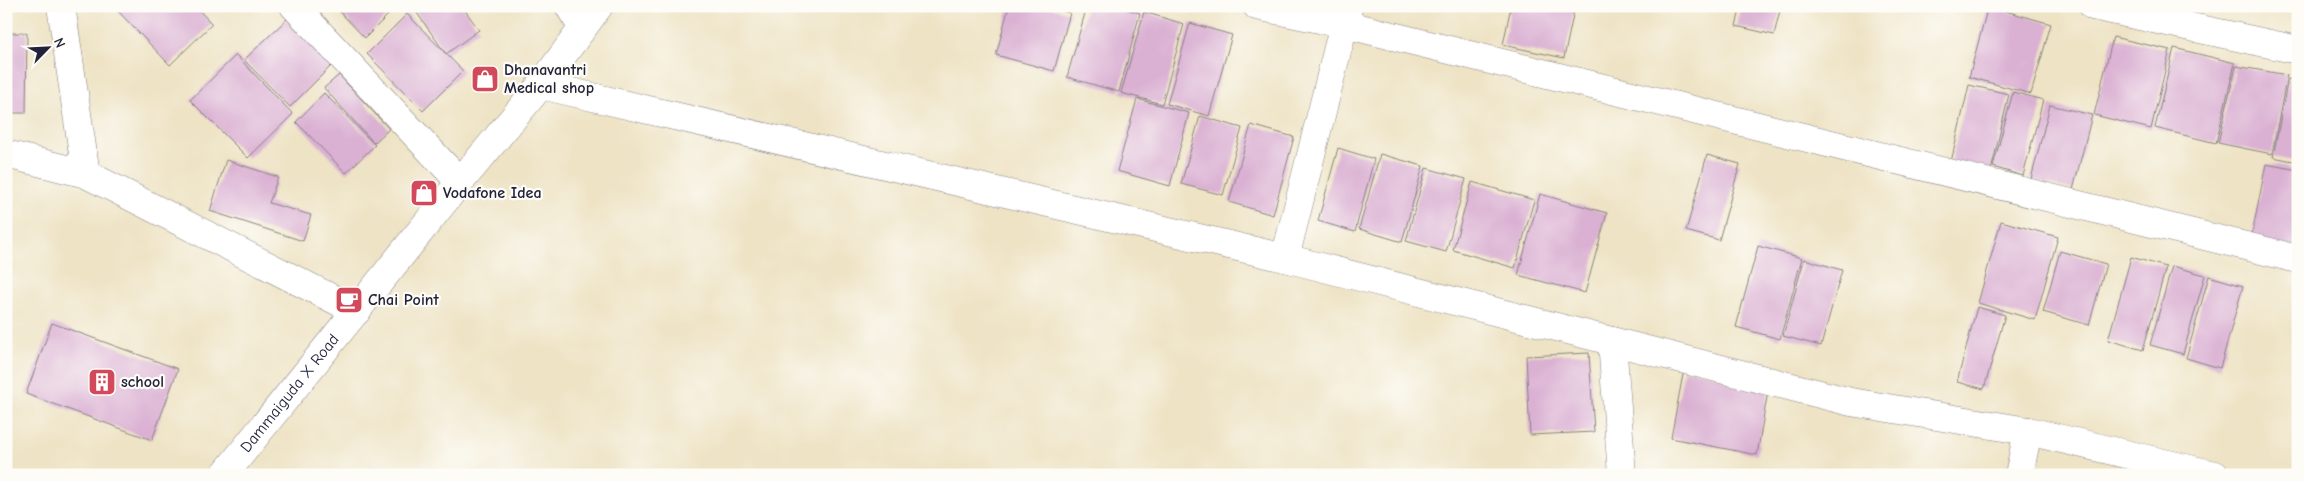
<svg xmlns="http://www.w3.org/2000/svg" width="2304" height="481" font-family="'Comic Neue',sans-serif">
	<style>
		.building { fill: #dab0d3 }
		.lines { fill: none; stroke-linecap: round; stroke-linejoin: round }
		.minor-casing { stroke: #888280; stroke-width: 29 }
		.tertiary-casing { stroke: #888280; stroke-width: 29 }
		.minor { stroke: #fff; stroke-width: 28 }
		.tertiary { stroke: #fff; stroke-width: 28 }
		.labels { text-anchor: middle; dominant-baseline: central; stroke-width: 4.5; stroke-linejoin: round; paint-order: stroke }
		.poi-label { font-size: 16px; font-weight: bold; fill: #22223b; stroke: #fdfcf7; text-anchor: start }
		.street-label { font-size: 16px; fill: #22223b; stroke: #fdfcf7 }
	</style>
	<rect width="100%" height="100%" fill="#fdfcf7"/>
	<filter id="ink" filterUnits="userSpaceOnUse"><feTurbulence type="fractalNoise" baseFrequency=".02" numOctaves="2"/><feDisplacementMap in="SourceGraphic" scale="10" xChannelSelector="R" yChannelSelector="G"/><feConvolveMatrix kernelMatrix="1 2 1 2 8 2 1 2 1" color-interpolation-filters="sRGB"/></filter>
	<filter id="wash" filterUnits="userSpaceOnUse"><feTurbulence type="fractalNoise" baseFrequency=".0096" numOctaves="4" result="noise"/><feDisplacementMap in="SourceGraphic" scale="20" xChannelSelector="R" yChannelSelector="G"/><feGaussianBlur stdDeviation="1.12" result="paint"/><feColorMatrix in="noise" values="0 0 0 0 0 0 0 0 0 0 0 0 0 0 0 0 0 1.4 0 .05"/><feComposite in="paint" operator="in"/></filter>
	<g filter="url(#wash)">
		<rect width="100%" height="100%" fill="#eee3c5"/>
		<g id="blocks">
			<g class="building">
				<path d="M113 6H195L212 24 170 65Z"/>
				<path d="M334 6H397L365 38Z"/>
				<path d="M412 6H462L479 30 446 54Z"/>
				<path d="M1009 6H1045L1070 13 1054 71 996 55Z"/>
				<path d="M1087 6H1116L1140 13 1119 92 1067 77Z"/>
				<path d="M1511 6H1575L1564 58 1503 45Z"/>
				<path d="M1741 6H1781L1774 35 1736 26Z"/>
				<path d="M1988 6 2051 24 2031 94 1969 77Z"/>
				<path d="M1144 12 1184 24 1162 104 1121 93Z"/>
				<path d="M407 14 463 71 423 111 367 54Z"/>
				<path d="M287 19 332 65 290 107 244 60Z"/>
				<path d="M1190 23 1232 35 1209 116 1167 104Z"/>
				<path d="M6 33H27L26 113H6Z"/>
				<path d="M2113 37 2170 50 2151 129 2094 115Z"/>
				<path d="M2174 48 2235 63 2216 143 2155 128Z"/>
				<path d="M236 55 293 114 248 158 190 100Z"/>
				<path d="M2236 66 2287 75 2272 154 2218 143Z"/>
				<path d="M339 75 389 129 374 143 324 88Z"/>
				<path d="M2288 79 2298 81V162L2273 157Z"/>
				<path d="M1969 85 2009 94 1991 171 1951 162Z"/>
				<path d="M2013 92 2043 100 2023 176 1993 167Z"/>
				<path d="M324 93 375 145 346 173 296 122Z"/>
				<path d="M1137 99 1189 113 1170 186 1117 171Z"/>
				<path d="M2050 105 2092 115 2073 190 2031 179Z"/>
				<path d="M1200 116 1242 128 1223 195 1181 184Z"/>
				<path d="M1251 125 1294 137 1273 215 1229 202Z"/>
				<path d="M1338 148 1374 159 1355 232 1318 221Z"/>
				<path d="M1380 154 1423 166 1402 242 1359 229Z"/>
				<path d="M1707 155 1740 164 1719 240 1686 231Z"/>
				<path d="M226 160 278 177 269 203 311 215 303 241 210 211Z"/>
				<path d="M2266 164 2298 170V250L2251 240Z"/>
				<path d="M1426 168 1466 179 1446 252 1406 241Z"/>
				<path d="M1472 182 1534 200 1515 268 1453 250Z"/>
				<path d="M1540 194 1607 213 1585 293 1518 275Z"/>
				<path d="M2001 221 2058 237 2035 320 1978 303Z"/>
				<path d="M1758 246 1802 258 1780 339 1736 327Z"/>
				<path d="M2060 251 2106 264 2089 325 2043 312Z"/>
				<path d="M2131 257 2166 267 2143 350 2108 340Z"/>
				<path d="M1804 259 1842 270 1821 346 1783 336Z"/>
				<path d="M2172 266 2205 275 2183 354 2150 345Z"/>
				<path d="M2209 276 2243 286 2220 368 2186 358Z"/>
				<path d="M1977 307 2005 315 1984 389 1957 382Z"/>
				<path d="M52 323 178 369 152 440 26 394Z"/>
				<path d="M1589 353 1594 432 1530 435 1526 356Z"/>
				<path d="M1684 369 1769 385 1757 455 1671 438Z"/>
			</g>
		</g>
	</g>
	<g filter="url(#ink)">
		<use href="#blocks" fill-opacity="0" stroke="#888280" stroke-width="1"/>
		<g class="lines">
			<defs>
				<g id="minor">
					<path d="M61 6 86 174"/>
					<path d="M294 6 460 182"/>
					<path d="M569 6 582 27"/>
					<path d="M1257 6 1344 24 2298 259"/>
					<path d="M2093 6 2298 50"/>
					<path d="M541 85 1285 258 1851 402 2028 431 2215 475"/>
					<path d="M6 154 86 174 357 311"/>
					<path d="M1285 258 1348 8"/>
					<path d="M1612 341 1622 475"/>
					<path d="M2019 475 2028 431"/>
				</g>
				<g id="tertiary">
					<path id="s1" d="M224 475 460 182 541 85 599 6"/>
				</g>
			</defs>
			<use href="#minor" class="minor-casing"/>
			<use href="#tertiary" class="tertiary-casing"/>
			<use href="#minor" class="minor"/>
			<use href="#tertiary" class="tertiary"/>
		</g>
	</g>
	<defs>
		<symbol id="shop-square" viewBox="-11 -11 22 22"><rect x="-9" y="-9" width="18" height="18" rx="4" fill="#d1495b" stroke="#fdfcf7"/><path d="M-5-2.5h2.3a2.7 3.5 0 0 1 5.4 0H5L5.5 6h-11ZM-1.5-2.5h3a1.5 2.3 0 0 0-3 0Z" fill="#fff"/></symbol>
		<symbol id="cafe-square" viewBox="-11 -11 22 22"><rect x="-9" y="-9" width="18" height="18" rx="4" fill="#d1495b" stroke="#fdfcf7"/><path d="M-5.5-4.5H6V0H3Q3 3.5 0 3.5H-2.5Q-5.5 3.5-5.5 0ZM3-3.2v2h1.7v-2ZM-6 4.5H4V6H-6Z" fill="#fff"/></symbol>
		<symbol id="building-square" viewBox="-11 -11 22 22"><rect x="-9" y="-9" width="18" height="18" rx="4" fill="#d1495b" stroke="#fdfcf7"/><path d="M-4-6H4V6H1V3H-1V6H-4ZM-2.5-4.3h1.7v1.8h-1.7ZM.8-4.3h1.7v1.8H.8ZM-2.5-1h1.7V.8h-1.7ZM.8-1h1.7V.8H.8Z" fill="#fff"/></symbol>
	</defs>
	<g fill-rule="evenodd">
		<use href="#shop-square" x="469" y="63" width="32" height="32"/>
		<use href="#shop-square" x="408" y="177" width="32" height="32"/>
		<use href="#cafe-square" x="333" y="284" width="32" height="32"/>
		<use href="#building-square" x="86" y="366" width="32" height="32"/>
	</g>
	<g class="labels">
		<g class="poi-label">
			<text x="504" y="70">Dhanavantri<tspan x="504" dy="18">Medical shop</tspan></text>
			<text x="443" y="193">Vodafone Idea</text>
			<text x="368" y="300">Chai Point</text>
			<text x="121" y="382">school</text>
		</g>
		<g class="street-label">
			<text stroke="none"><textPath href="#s1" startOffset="105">Dammaiguda X Road</textPath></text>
		</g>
	</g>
	<rect width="2304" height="481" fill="none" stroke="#fdfcf7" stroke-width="25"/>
	<g transform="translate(48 48) rotate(66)" stroke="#fdfcf7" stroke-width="4" paint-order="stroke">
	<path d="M0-4L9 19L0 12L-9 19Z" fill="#22223b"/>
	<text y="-8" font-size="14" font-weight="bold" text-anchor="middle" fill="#22223b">N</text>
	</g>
</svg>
